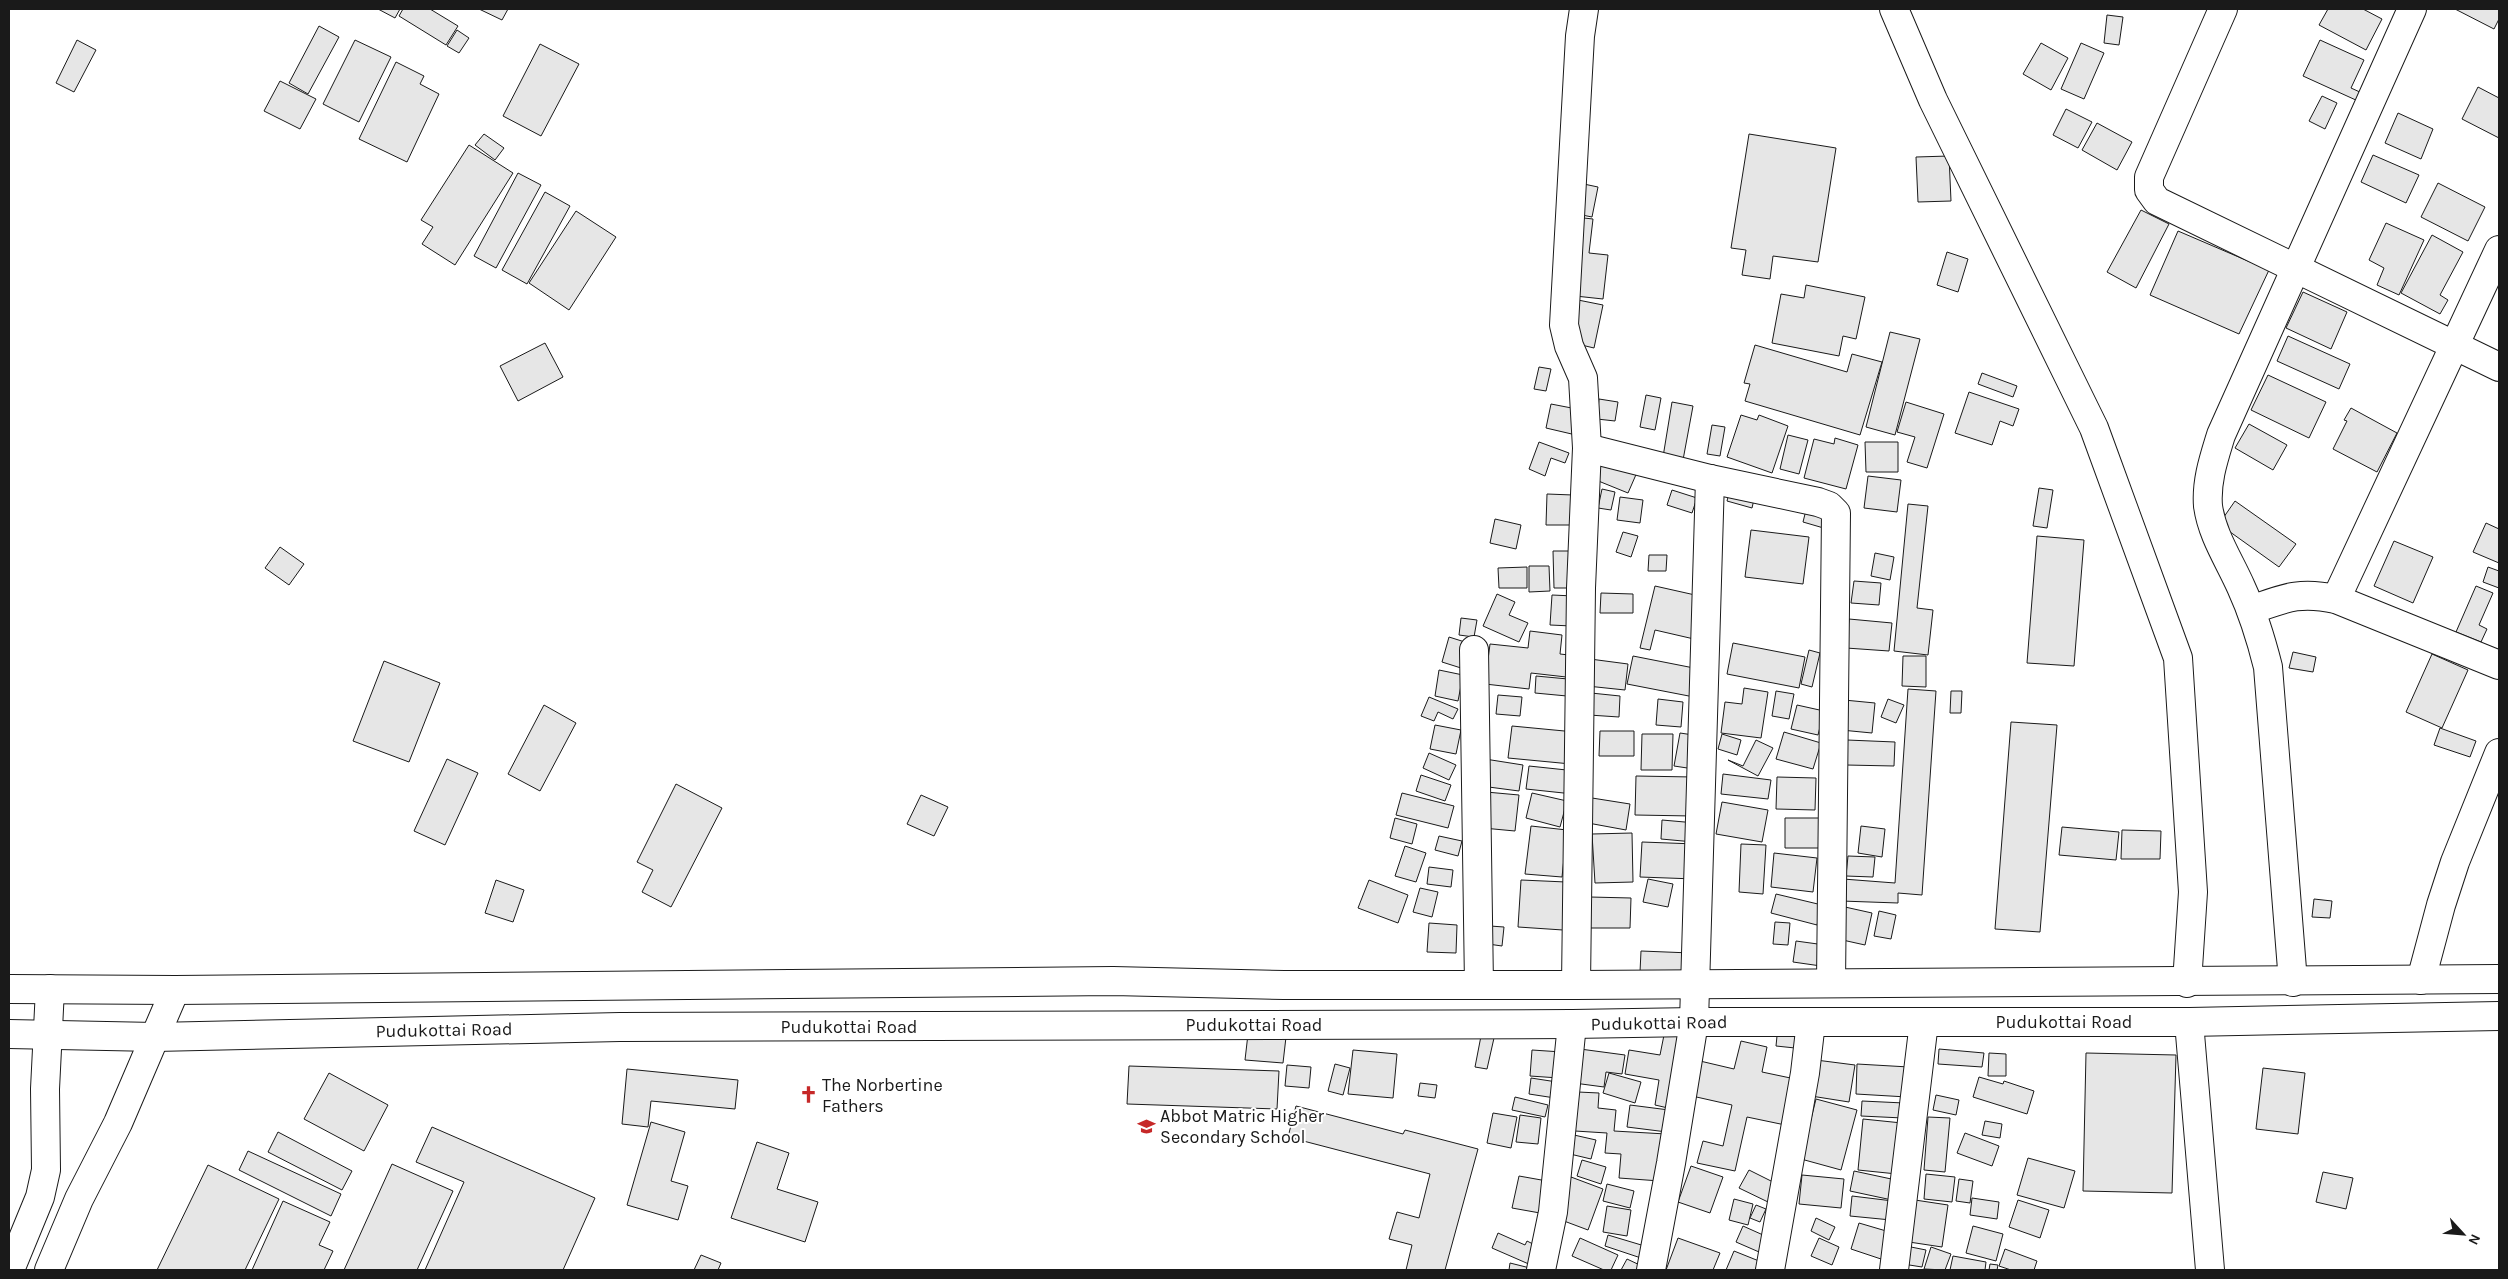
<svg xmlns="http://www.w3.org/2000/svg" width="2508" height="1279" font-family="Karla,sans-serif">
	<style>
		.building { fill: #e6e6e6; stroke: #1a1a1a }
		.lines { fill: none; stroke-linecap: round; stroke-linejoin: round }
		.minor-casing { stroke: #1a1a1a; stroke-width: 30 }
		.highway-casing { stroke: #1a1a1a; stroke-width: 30 }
		.minor { stroke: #fff; stroke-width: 28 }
		.highway { stroke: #fff; stroke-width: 28 }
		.labels { text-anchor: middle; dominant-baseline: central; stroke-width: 4; stroke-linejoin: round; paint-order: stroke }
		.street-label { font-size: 18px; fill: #1a1a1a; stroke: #fff }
		.poi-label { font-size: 18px; fill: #1a1a1a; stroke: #fff; text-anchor: start }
	</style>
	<rect width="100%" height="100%" fill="#fff"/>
	<g class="building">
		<path d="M378 9H400L395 18Z"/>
		<path d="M403 9H430L458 26 446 45 399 16Z"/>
		<path d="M479 9H508L502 20Z"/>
		<path d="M2328 9H2363L2382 19 2366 50 2319 25Z"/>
		<path d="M2455 9H2499V19L2494 29Z"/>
		<path d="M2107 15 2123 17 2119 45 2104 43Z"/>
		<path d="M319 26 339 37 308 94 289 83Z"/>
		<path d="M457 30 469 38 459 53 447 46Z"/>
		<path d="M77 40 96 50 74 92 56 83Z"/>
		<path d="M355 40 391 57 359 122 323 104Z"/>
		<path d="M2320 40 2364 60 2351 88 2362 93 2358 101 2303 76Z"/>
		<path d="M2041 43 2068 58 2051 90 2023 74Z"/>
		<path d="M2081 43 2104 53 2084 99 2061 89Z"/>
		<path d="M540 44 579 64 541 136 503 116Z"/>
		<path d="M396 62 424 76 420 84 439 94 407 162 359 139Z"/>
		<path d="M280 81 316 99 300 129 264 111Z"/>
		<path d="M2478 87 2499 98V138L2462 119Z"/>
		<path d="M2322 96 2337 103 2325 129 2309 121Z"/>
		<path d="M2066 109 2092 122 2078 148 2053 135Z"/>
		<path d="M2398 113 2433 129 2421 159 2385 143Z"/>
		<path d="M2097 123 2132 142 2117 170 2082 150Z"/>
		<path d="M484 134 504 148 495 160 475 145Z"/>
		<path d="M1749 134 1836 148 1818 262 1773 256 1770 279 1742 275 1746 250 1731 248Z"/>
		<path d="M469 145 513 173 455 265 422 244 433 227 421 220Z"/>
		<path d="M2373 155 2419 175 2406 203 2361 182Z"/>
		<path d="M1949 156 1951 201 1918 202 1916 157Z"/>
		<path d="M518 173 541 185 496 268 474 256Z"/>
		<path d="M1579 183 1598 187 1592 217 1572 213Z"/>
		<path d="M2438 183 2485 207 2468 241 2421 217Z"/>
		<path d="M545 192 570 206 527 284 502 270Z"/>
		<path d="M2141 210 2169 224 2136 288 2107 272Z"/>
		<path d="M576 211 616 237 569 310 529 283Z"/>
		<path d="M1575 217 1593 219 1589 253 1608 255 1603 299 1566 295Z"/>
		<path d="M2386 223 2424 240 2399 295 2377 285 2384 268 2369 260Z"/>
		<path d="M2178 231 2269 270 2239 334 2150 295Z"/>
		<path d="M2432 235 2463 252 2440 295 2448 300 2440 314 2401 293Z"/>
		<path d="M1947 252 1968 259 1958 292 1937 285Z"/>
		<path d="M1806 285 1865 297 1856 339 1843 336 1839 356 1772 343 1781 294 1804 298Z"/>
		<path d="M2303 292 2347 312 2331 349 2286 328Z"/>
		<path d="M1578 300 1603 305 1594 348 1569 342Z"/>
		<path d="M1890 332 1920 339 1895 435 1866 427Z"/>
		<path d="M2288 336 2350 364 2339 389 2277 361Z"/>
		<path d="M545 343 563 377 518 401 500 366Z"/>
		<path d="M1755 345 1847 372 1852 354 1882 362 1860 435 1745 401 1750 384 1744 383Z"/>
		<path d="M1539 367 1551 369 1546 391 1534 389Z"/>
		<path d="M1982 373 2017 386 2013 397 1978 384Z"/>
		<path d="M2268 375 2326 402 2309 438 2251 410Z"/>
		<path d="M1969 392 2019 409 2013 426 2000 421 1992 445 1955 433Z"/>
		<path d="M1646 395 1661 398 1655 430 1640 427Z"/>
		<path d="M1599 399 1618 402 1615 421 1597 419Z"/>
		<path d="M1672 402 1693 406 1683 460 1663 457Z"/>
		<path d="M1906 402 1944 414 1927 468 1907 462 1915 437 1897 432Z"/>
		<path d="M1551 404 1582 410 1576 435 1546 428Z"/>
		<path d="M2351 408 2397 433 2377 472 2333 449 2347 421 2344 420Z"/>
		<path d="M1741 415 1757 420 1759 415 1788 426 1772 473 1727 457Z"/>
		<path d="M2249 424 2287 445 2273 470 2235 448Z"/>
		<path d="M1712 425 1725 427 1720 456 1707 454Z"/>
		<path d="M1788 435 1808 440 1799 474 1780 469Z"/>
		<path d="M1835 438 1858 445 1846 489 1804 478 1814 439 1834 444Z"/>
		<path d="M1539 442 1569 453 1565 463 1551 458 1545 476 1529 469Z"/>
		<path d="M1865 442H1898V472H1866Z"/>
		<path d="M1601 455 1638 470 1628 493 1591 478Z"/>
		<path d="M1868 476 1901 480 1897 512 1864 508Z"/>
		<path d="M2039 488 2053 490 2047 528 2033 526Z"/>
		<path d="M1602 489 1615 492 1611 510 1598 508Z"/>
		<path d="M1730 489 1755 495 1752 508 1727 501Z"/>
		<path d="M1672 490 1697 498 1692 513 1667 505Z"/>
		<path d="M1547 494 1573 495V525H1546Z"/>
		<path d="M1620 497 1643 500 1640 523 1617 520Z"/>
		<path d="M2235 501 2296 544 2279 567 2219 524Z"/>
		<path d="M1908 504 1928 506 1917 608 1933 610 1928 655 1894 651Z"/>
		<path d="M1807 506 1831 512 1827 529 1803 522Z"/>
		<path d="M1495 519 1521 525 1516 549 1490 543Z"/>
		<path d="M2486 523 2499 529V563L2473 552Z"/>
		<path d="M1751 530 1809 537 1803 584 1745 577Z"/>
		<path d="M1623 532 1638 536 1631 557 1616 552Z"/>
		<path d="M2037 536 2084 540 2074 666 2027 663Z"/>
		<path d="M2394 541 2433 557 2413 603 2374 586Z"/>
		<path d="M280 547 304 564 289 585 265 568Z"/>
		<path d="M1553 551H1574L1576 588H1554Z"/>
		<path d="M1875 553 1894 557 1890 580 1871 576Z"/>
		<path d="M1649 555H1667L1666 571H1648Z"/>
		<path d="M1529 566H1549L1550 591 1529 592Z"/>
		<path d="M1527 567V588H1499L1498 568Z"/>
		<path d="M2488 567 2499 571V588L2483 582Z"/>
		<path d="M1854 581 1881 583 1879 605 1851 603Z"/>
		<path d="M1655 586 1704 597 1694 639 1655 630 1650 650 1640 648Z"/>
		<path d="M2476 586 2493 593 2479 625 2487 629 2481 642 2456 632Z"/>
		<path d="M1601 593 1633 594V613H1600Z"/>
		<path d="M1497 594 1515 602 1509 615 1528 623 1519 642 1483 626Z"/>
		<path d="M1552 595 1574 596 1572 626 1550 625Z"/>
		<path d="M1461 618 1477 620 1474 637 1459 635Z"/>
		<path d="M1849 619 1892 623 1889 651 1846 648Z"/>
		<path d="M1530 631 1562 635 1560 654 1578 656 1575 678 1531 673 1529 689 1485 684 1490 644 1528 648Z"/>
		<path d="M1449 637 1468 643 1461 668 1442 662Z"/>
		<path d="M1733 643 1805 657 1799 688 1727 674Z"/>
		<path d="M1809 650 1820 653 1812 687 1801 684Z"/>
		<path d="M2293 652 2316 657 2313 672 2289 668Z"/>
		<path d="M2432 654 2468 670 2442 728 2406 712Z"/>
		<path d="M1633 656 1699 669 1694 697 1627 684Z"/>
		<path d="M1903 656H1926V687L1902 686Z"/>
		<path d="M1590 659 1628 664 1625 690 1587 686Z"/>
		<path d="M384 661 440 683 409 762 353 741Z"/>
		<path d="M1439 670 1463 675 1458 701 1435 696Z"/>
		<path d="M1536 676 1568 679 1567 696 1535 693Z"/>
		<path d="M1744 688 1768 692 1761 738 1721 733 1725 702 1742 704Z"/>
		<path d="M1908 689 1936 691 1922 895 1898 893V903L1841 901 1843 879 1895 883Z"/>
		<path d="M1776 691 1794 694 1789 719 1772 716Z"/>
		<path d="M1951 691H1962L1961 713H1950Z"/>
		<path d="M1591 693 1620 696 1619 717 1589 715Z"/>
		<path d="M1498 695 1522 697 1520 716 1496 714Z"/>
		<path d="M1429 697 1458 709 1453 719 1438 712 1434 721 1421 716Z"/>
		<path d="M1658 699 1683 702 1681 727 1656 725Z"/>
		<path d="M1888 699 1904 705 1896 723 1881 717Z"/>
		<path d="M1844 700 1875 703 1872 733 1841 730Z"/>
		<path d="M544 705 576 723 540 791 508 774Z"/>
		<path d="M1797 705 1824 711 1818 735 1791 729Z"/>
		<path d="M2011 722 2057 725 2040 932 1995 929Z"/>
		<path d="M1435 725 1461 730 1456 754 1430 749Z"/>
		<path d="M1512 726 1575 732 1571 764 1508 758Z"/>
		<path d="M2440 728 2476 741 2470 757 2434 745Z"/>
		<path d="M1600 731H1634V756H1599Z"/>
		<path d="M1784 732 1821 743 1813 769 1776 759Z"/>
		<path d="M1680 733 1700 736 1694 769 1674 766Z"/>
		<path d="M1642 734H1673L1672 770H1641Z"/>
		<path d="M1722 734 1741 740 1737 755 1718 749Z"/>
		<path d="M1756 740 1773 748 1758 776 1728 760 1743 766Z"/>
		<path d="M1847 740 1895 742 1894 766 1846 765Z"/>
		<path d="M1429 753 1456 765 1449 780 1423 768Z"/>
		<path d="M447 759 478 773 445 845 414 831Z"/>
		<path d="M1485 759 1523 765 1519 791 1481 786Z"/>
		<path d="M1529 766 1576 771 1573 794 1526 789Z"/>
		<path d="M1723 774 1771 780 1768 799 1721 794Z"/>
		<path d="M1421 775 1451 785 1445 801 1416 791Z"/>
		<path d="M1636 776 1693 777 1692 816 1635 815Z"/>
		<path d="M1777 777 1816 778 1815 810 1776 809Z"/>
		<path d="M676 784 722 808 671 907 642 892 653 870 637 862Z"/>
		<path d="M1486 792 1519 795 1515 831 1483 828Z"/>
		<path d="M1402 793 1454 806 1448 828 1396 815Z"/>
		<path d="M1532 793 1567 801 1560 827 1526 818Z"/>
		<path d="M921 795 948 807 934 836 907 824Z"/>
		<path d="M1592 798 1630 804 1626 830 1588 823Z"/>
		<path d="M1722 802 1768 810 1762 842 1716 834Z"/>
		<path d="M1395 818 1417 824 1412 844 1390 838Z"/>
		<path d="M1785 818H1820L1819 848H1785Z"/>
		<path d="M1662 820 1696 823 1694 842 1661 839Z"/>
		<path d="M1531 826 1567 830 1562 877 1525 874Z"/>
		<path d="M1861 826 1885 829 1882 857 1858 853Z"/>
		<path d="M2062 827 2119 832 2116 860 2059 855Z"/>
		<path d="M2122 830 2161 831 2160 859H2121Z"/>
		<path d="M1632 833 1633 882 1595 883 1592 834Z"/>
		<path d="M1439 836 1462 841 1458 856 1435 850Z"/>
		<path d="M1642 842 1696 844 1695 879 1640 877Z"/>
		<path d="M1741 844 1766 845 1763 894 1739 892Z"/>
		<path d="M1405 846 1426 853 1416 882 1395 876Z"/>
		<path d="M1774 853 1817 858 1813 892 1771 887Z"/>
		<path d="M1848 856 1875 857 1873 877 1846 876Z"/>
		<path d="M1429 867 1453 870 1451 887 1427 884Z"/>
		<path d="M1648 879 1673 884 1668 907 1643 902Z"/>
		<path d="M496 880 524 890 513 922 485 913Z"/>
		<path d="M1369 880 1408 895 1398 923 1358 908Z"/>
		<path d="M1521 880 1566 882 1563 930 1518 927Z"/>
		<path d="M1420 888 1438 892 1432 917 1413 912Z"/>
		<path d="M1776 894 1822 905 1817 925 1771 913Z"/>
		<path d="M1590 897 1631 898 1630 928H1589Z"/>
		<path d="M2314 899 2332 901 2330 918 2312 917Z"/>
		<path d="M1845 907 1872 913 1865 945 1838 939Z"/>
		<path d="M1879 911 1896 915 1891 939 1874 936Z"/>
		<path d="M1775 922 1790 923 1788 945 1773 944Z"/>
		<path d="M1429 923 1457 925 1456 953 1427 952Z"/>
		<path d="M1490 926 1504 927 1502 946 1488 944Z"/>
		<path d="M1796 941 1825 945 1821 966 1793 962Z"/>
		<path d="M1641 951 1691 953 1690 974 1640 972Z"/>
		<path d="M1778 1026 1797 1028 1795 1048 1776 1046Z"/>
		<path d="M1665 1030 1681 1033 1668 1108 1655 1105 1659 1080 1625 1074 1629 1050 1660 1055Z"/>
		<path d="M1248 1034 1286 1037 1283 1063 1245 1060Z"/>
		<path d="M1481 1036 1494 1038 1487 1069 1475 1067Z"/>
		<path d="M1741 1041 1767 1047 1762 1072 1800 1080 1790 1126 1747 1117 1735 1171 1697 1163 1703 1141 1723 1146 1732 1105 1692 1096 1700 1061 1734 1069Z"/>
		<path d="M1580 1049 1625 1055 1622 1074 1606 1072 1604 1087 1574 1083Z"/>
		<path d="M1939 1049 1984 1053 1982 1067 1938 1064Z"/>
		<path d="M1353 1050 1397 1054 1393 1098 1348 1094Z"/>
		<path d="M1532 1050 1562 1052 1559 1078 1530 1076Z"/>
		<path d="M1989 1053 2006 1054V1076H1988Z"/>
		<path d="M2086 1053 2176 1055 2172 1193 2083 1191Z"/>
		<path d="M1816 1060 1855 1065 1849 1102 1811 1096Z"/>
		<path d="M1335 1064 1350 1068 1343 1095 1328 1091Z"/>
		<path d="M1857 1064 1909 1067 1907 1097 1856 1094Z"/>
		<path d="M1287 1065 1311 1067 1309 1088 1285 1086Z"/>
		<path d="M1129 1066 1279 1071 1277 1109 1127 1104Z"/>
		<path d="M2263 1068 2305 1073 2298 1134 2256 1129Z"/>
		<path d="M627 1069 738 1080 735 1109 651 1101 648 1127 622 1124Z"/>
		<path d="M329 1073 388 1105 364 1151 304 1119Z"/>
		<path d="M1609 1073 1641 1082 1635 1103 1603 1093Z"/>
		<path d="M1979 1077 2003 1084 2004 1081 2034 1091 2027 1114 1973 1097Z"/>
		<path d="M1531 1078 1557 1082 1555 1098 1529 1094Z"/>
		<path d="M1420 1083 1437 1085 1435 1098 1418 1096Z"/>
		<path d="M1578 1092 1599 1093 1598 1108 1616 1110 1614 1131 1666 1134 1660 1181 1619 1178 1621 1154 1605 1153 1607 1133 1575 1131Z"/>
		<path d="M1936 1095 1959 1100 1956 1115 1933 1110Z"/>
		<path d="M1515 1097 1548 1105 1545 1117 1512 1110Z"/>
		<path d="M1816 1099 1857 1110 1841 1170 1801 1159Z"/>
		<path d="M1862 1101 1904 1103 1903 1118 1861 1116Z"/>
		<path d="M1630 1105 1669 1110 1667 1132 1627 1127Z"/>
		<path d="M1296 1106 1403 1134 1405 1130 1478 1149 1445 1270H1406L1412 1245 1389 1239 1397 1212 1419 1218 1430 1174 1288 1137Z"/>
		<path d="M1493 1113 1517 1117 1511 1148 1487 1143Z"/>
		<path d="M1520 1115 1541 1118 1538 1144 1516 1142Z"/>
		<path d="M1928 1117 1950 1118 1945 1172 1924 1170Z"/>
		<path d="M1863 1119 1902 1123 1897 1174 1858 1170Z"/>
		<path d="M1985 1121 2002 1124 2000 1138 1982 1135Z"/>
		<path d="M651 1122 685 1132 671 1181 688 1186 678 1220 627 1205Z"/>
		<path d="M432 1127 595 1198 563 1270H425L464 1182 416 1162Z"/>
		<path d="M278 1132 352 1171 342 1190 268 1152Z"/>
		<path d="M1965 1133 1999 1146 1992 1166 1957 1153Z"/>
		<path d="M1574 1135 1596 1140 1591 1159 1570 1154Z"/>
		<path d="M757 1142 789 1153 777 1189 818 1202 805 1242 731 1218Z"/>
		<path d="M248 1151 341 1194 331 1216 239 1170Z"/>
		<path d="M2028 1158 2075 1171 2064 1208 2017 1195Z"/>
		<path d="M1582 1160 1606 1167 1601 1184 1577 1176Z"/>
		<path d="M392 1164 453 1191 417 1270H344Z"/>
		<path d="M208 1165 279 1199 245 1270H157Z"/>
		<path d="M1691 1166 1723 1177 1710 1213 1678 1202Z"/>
		<path d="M1749 1170 1777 1184 1768 1202 1739 1188Z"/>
		<path d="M1854 1171 1896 1180 1892 1200 1850 1191Z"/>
		<path d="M2323 1172 2353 1178 2346 1209 2316 1202Z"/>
		<path d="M1926 1174 1955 1177 1952 1202 1924 1199Z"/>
		<path d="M1802 1175 1844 1179 1841 1208 1799 1204Z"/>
		<path d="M1519 1176 1547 1181 1540 1213 1512 1208Z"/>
		<path d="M1571 1177 1603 1189 1588 1230 1556 1218Z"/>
		<path d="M1959 1179 1973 1181 1970 1203 1956 1201Z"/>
		<path d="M1607 1184 1634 1191 1630 1208 1603 1201Z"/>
		<path d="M1852 1196 1893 1201 1891 1220 1850 1216Z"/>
		<path d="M1972 1198 1999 1202 1997 1219 1970 1215Z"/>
		<path d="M1734 1199 1753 1204 1748 1225 1729 1220Z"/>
		<path d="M1915 1200 1948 1205 1942 1247 1909 1242Z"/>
		<path d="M2018 1200 2049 1210 2040 1238 2009 1227Z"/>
		<path d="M283 1201 330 1222 319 1245 333 1251 324 1270H252Z"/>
		<path d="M1756 1205 1766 1209 1760 1222 1750 1218Z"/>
		<path d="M1607 1206 1631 1210 1627 1236 1603 1232Z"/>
		<path d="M1816 1218 1835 1227 1829 1240 1811 1231Z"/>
		<path d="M1859 1223 1893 1233 1884 1260 1851 1249Z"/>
		<path d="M1743 1226 1772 1239 1766 1255 1736 1242Z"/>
		<path d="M1973 1226 2003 1234 1996 1261 1966 1253Z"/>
		<path d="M1498 1233 1525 1245 1527 1241 1539 1247 1531 1265 1492 1248Z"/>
		<path d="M1608 1235 1648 1247 1644 1259 1605 1246Z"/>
		<path d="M1580 1238 1618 1255 1611 1270H1604L1572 1256Z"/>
		<path d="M1678 1238 1720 1253 1713 1270H1666Z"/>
		<path d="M1819 1238 1839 1247 1832 1265 1811 1256Z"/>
		<path d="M1906 1246 1926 1250 1922 1267 1903 1264Z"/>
		<path d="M1931 1247 1951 1254 1945 1270 1924 1269Z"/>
		<path d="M2005 1249 2037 1261 2034 1270H2011L1999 1266Z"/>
		<path d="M1734 1251 1759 1261 1755 1270H1726Z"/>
		<path d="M701 1255 721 1263 718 1270H694Z"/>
		<path d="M1953 1256 1986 1262 1985 1270H1950Z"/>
		<path d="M1627 1259 1644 1267 1642 1270H1621Z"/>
		<path d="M1510 1263 1534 1269V1270H1509Z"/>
		<path d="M1990 1264 1998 1265 1997 1270H1989Z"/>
	</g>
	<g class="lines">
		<defs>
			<g id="minor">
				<path d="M1894 9 1933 100 2094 428 2178 658 2193 892 2187 983"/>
				<path d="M2223 9 2149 177V190L2157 201 2499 367"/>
				<path d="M1587 448 1710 479 1818 502 1829 506 1836 513 1831 983"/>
				<path d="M2336 599 2499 250"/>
				<path d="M2251 610C2285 598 2299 591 2336 599L2499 665"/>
				<path d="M1474 650 1479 985"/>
				<path d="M2421 980 2441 905 2455 862 2499 753"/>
				<path d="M2293 982 2268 667C2261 639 2253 613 2241 587 2229 560 2212 535 2208 506 2206 481 2214 458 2221 435L2412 9"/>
				<path d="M1576 985 1581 588 1587 448 1583 378 1569 346 1564 325 1580 36 1584 9"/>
				<path d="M2189 1022 2210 1270"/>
				<path d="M10 1270 40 1197 46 1170 45 1089 50 989"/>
				<path d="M49 1270 79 1199 118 1123 175 990"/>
				<path d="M1541 1270 1553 1212 1572 1024"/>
				<path d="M1651 1270 1671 1163 1694 1022 1710 479"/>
				<path d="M1770 1270 1805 1073 1811 1022"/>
				<path d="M1894 1270 1924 1022"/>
			</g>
			<g id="highway">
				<path d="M9 989 175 990 1113 981 1284 985H1576L2499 979"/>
				<path d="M9 1034 155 1037 620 1027 1572 1024 1694 1022H2189L2499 1016"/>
			</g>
		</defs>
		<use href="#minor" class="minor-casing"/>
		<use href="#highway" class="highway-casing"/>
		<use href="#minor" class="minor"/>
		<use href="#highway" class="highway"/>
	</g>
	<defs>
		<symbol id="church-bare" viewBox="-9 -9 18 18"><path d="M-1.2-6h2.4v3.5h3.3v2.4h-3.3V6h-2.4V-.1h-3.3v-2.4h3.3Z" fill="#c62828" stroke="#fff" stroke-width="2.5" paint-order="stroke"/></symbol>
		<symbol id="school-bare" viewBox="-9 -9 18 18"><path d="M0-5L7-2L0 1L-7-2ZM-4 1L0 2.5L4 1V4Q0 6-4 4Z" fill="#c62828" stroke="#fff" stroke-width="2.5" paint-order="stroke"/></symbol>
	</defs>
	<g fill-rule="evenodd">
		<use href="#church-bare" x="796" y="1082" width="25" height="25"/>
		<use href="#school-bare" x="1134" y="1114" width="25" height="25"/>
	</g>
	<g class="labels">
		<g class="street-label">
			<text x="2064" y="1022">Pudukottai Road</text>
			<text transform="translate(1659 1023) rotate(-1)">Pudukottai Road</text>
			<text x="1254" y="1025">Pudukottai Road</text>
			<text x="849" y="1027">Pudukottai Road</text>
			<text transform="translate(444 1030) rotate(-1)">Pudukottai Road</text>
		</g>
		<g class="poi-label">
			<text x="822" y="1085">The Norbertine<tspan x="822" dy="21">Fathers</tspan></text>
			<text x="1160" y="1116">Abbot Matric Higher<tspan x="1160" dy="21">Secondary School</tspan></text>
		</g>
	</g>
	<rect width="2508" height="1279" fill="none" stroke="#1a1a1a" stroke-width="20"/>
	<g transform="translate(2463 1234) rotate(116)" stroke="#ffffff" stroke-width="4" paint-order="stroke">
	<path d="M0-4L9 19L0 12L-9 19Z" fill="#1a1a1a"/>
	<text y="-8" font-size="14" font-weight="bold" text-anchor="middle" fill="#1a1a1a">N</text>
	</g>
</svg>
